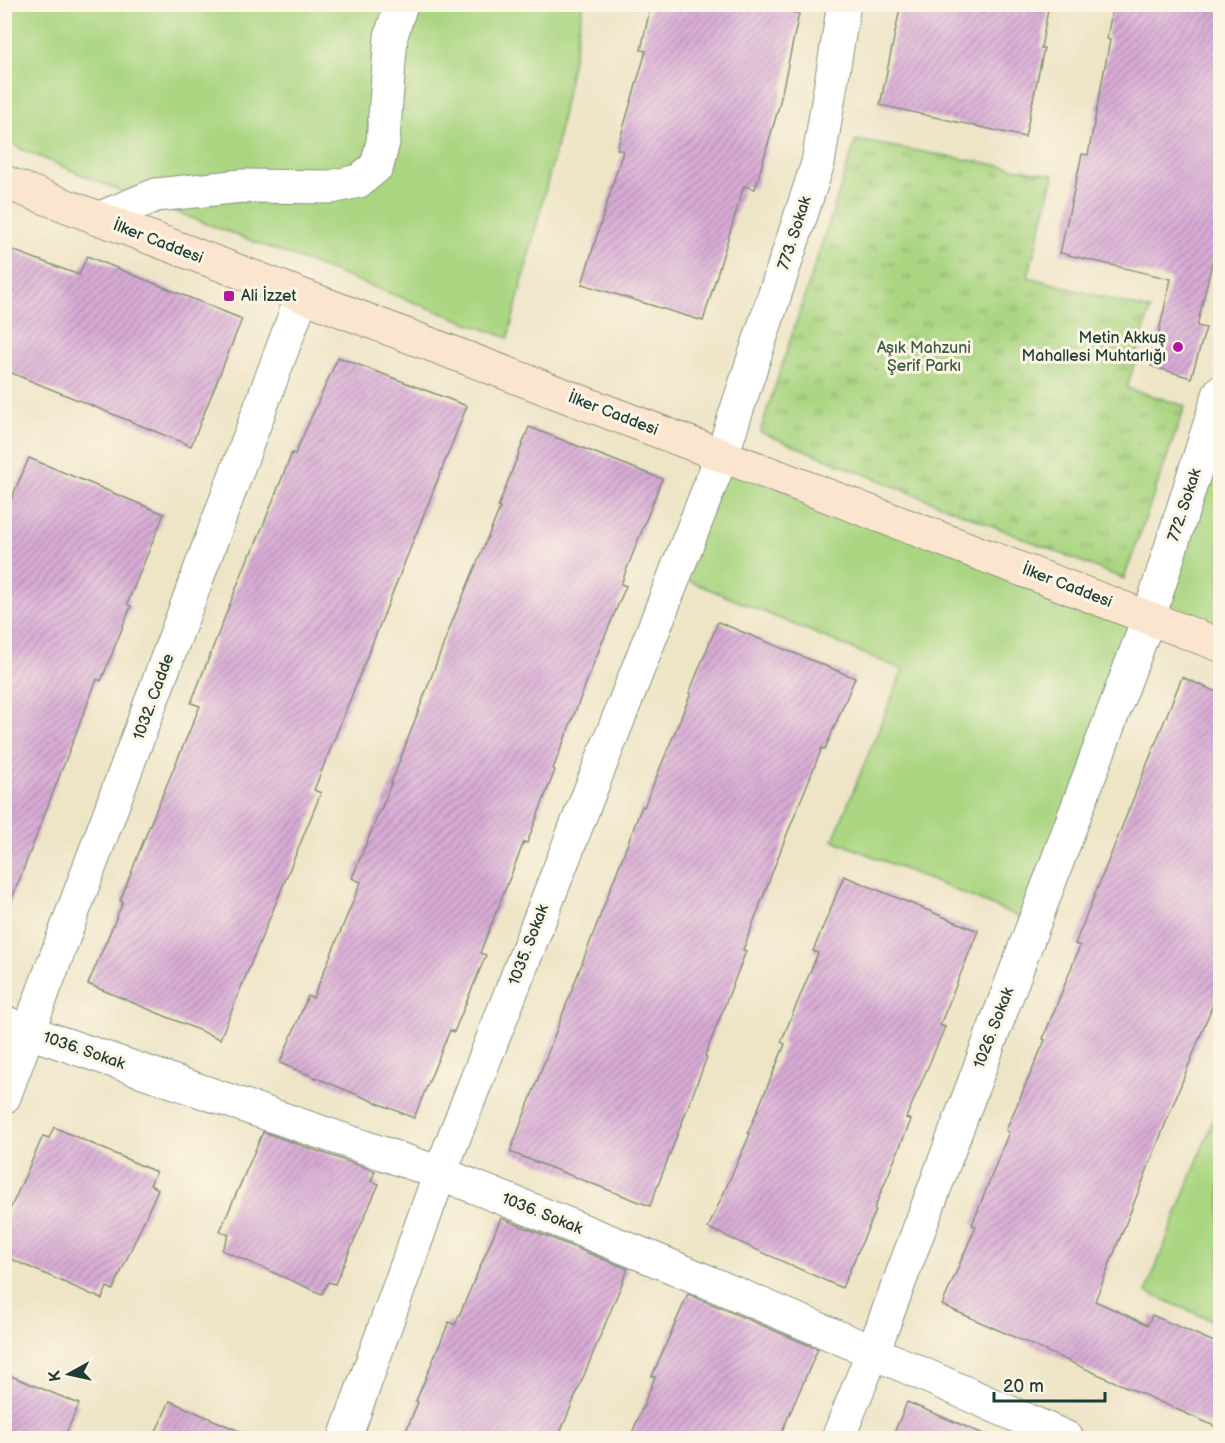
<svg xmlns="http://www.w3.org/2000/svg" width="1225" height="1443" font-family="'Balsamiq Sans',sans-serif">
	<style>
		.grass { fill: #aad682; stroke: #648a5b; stroke-width: 1.5 }
		.park { fill: url(#park-tufts); stroke: #648a5b; stroke-width: 1.5 }
		.building { fill: url(#building-hatch) }
		.lines { fill: none; stroke-linecap: round; stroke-linejoin: round }
		.street-casing { stroke: #86917e; stroke-width: 35 }
		.secondary-casing { stroke: #86917e; stroke-width: 35 }
		.street { stroke: #fff; stroke-width: 33 }
		.secondary { stroke: #fce5cf; stroke-width: 33 }
		.poi-dot { fill: #b5179e; stroke: #fcf5e5; stroke-width: 2 }
		.labels { text-anchor: middle; dominant-baseline: central; stroke-width: 6; stroke-linejoin: round; paint-order: stroke }
		.street-label { font-size: 16px; fill: #1f3d34; stroke: #fcf5e5 }
		.poi-label { font-size: 16px; fill: #1f3d34; stroke: #fcf5e5; text-anchor: start }
		.park-label { font-size: 16px; fill: #3b5c44; stroke: #fcf5e5 }
	</style>
	<defs>
		<pattern id="park-tufts" width="24" height="20" patternUnits="userSpaceOnUse" patternTransform="scale(1.5)"><rect width="24" height="20" fill="#aad682"/><path d="M3 7l-1-3M5 7V3M7 7l1-3M15 17l-1-3M17 17v-4M19 17l1-3" fill="none" stroke="#8aaf6b"/></pattern>
		<pattern id="building-hatch" width="6" height="6" patternUnits="userSpaceOnUse" patternTransform="scale(1.5)"><rect width="6" height="6" fill="#d8abd5"/><path d="M-1 1l2-2M0 6l6-6M5 7l2-2" fill="none" stroke="#af8cae"/></pattern>
	</defs>
	<rect width="100%" height="100%" fill="#fcf5e5"/>
	<filter id="ink" filterUnits="userSpaceOnUse"><feTurbulence type="fractalNoise" baseFrequency=".0167" numOctaves="2"/><feDisplacementMap in="SourceGraphic" scale="12" xChannelSelector="R" yChannelSelector="G"/><feConvolveMatrix kernelMatrix="1 2 1 2 8 2 1 2 1" color-interpolation-filters="sRGB"/></filter>
	<filter id="wash" filterUnits="userSpaceOnUse"><feTurbulence type="fractalNoise" baseFrequency=".008" numOctaves="4" result="noise"/><feDisplacementMap in="SourceGraphic" scale="24" xChannelSelector="R" yChannelSelector="G"/><feGaussianBlur stdDeviation="1.35" result="paint"/><feColorMatrix in="noise" values="0 0 0 0 0 0 0 0 0 0 0 0 0 0 0 0 0 1.4 0 .05"/><feComposite in="paint" operator="in"/></filter>
	<g filter="url(#wash)">
		<rect width="100%" height="100%" fill="#eee5c7"/>
		<g class="grass">
			<path d="M5 5H583L556 148 508 338 123 192 19 148 5 138Z"/>
			<path d="M1220 394V645L1150 618 1034 923 833 840 903 670 675 575 722 455 1149 617Z"/>
			<path d="M1220 1103V1324L1146 1292Z"/>
		</g>
		<path class="park" d="M856 140 1054 175 1028 277 1150 310 1127 388 1185 406 1124 579 760 432Z"/>
		<g id="blocks">
			<g class="building">
				<path d="M651 4H756L799 14 779 106 755 189 744 186 703 321 582 284 623 151 617 149 646 51 641 50Z"/>
				<path d="M901 4H1049L1041 48H1044L1025 137 880 105Z"/>
				<path d="M1113 4H1221V225L1197 326 1206 328 1191 378 1151 366 1171 279 1060 253 1082 154 1088 155 1110 40 1107 39Z"/>
				<path d="M4 247 79 275 87 256 242 319 191 446 4 370Z"/>
				<path d="M338 357 467 406 314 790 321 793 220 1039 88 984 123 902 120 901 149 827 200 706 191 703 250 553H252L292 453 295 454Z"/>
				<path d="M529 427 662 479 621 584 626 586 597 655 553 769 555 770 527 843 524 842 480 953 486 955 454 1032 450 1030 414 1118 280 1063 308 996 313 998 361 882 352 878 380 810H381L452 622 500 508 498 507Z"/>
				<path d="M29 458 164 514 127 604 131 606 101 681 97 679 6 914H4V516Z"/>
				<path d="M718 622 855 678 825 749 822 748 783 844 743 950 746 951 705 1056 707 1057 650 1206 510 1152 642 806 644 807 691 693H689Z"/>
				<path d="M1182 677 1221 694V984L1095 1301 1148 1325 1152 1315 1221 1345V1429L942 1305 976 1226 972 1225 1009 1132 1006 1130 1045 1040 1043 1039 1080 946 1075 944Z"/>
				<path d="M844 876 978 931 940 1025 945 1027 906 1118 911 1120 874 1209 876 1210 842 1288 708 1228 750 1134 748 1133 785 1044 781 1042 818 953 813 951Z"/>
				<path d="M54 1127 156 1172 150 1185 158 1189 113 1290 107 1287 102 1299 4 1256V1223L43 1136 49 1138Z"/>
				<path d="M263 1132 375 1171 371 1181 379 1184 335 1284 328 1282 322 1294 222 1250 229 1235 220 1231Z"/>
				<path d="M501 1218 628 1269 558 1438H403L418 1402 416 1401 449 1322 455 1325Z"/>
				<path d="M688 1294 818 1349 779 1438H630L655 1377 652 1376Z"/>
				<path d="M4 1373 79 1404 64 1438H4Z"/>
				<path d="M170 1401 255 1438H153Z"/>
				<path d="M907 1402 993 1438H892Z"/>
			</g>
		</g>
	</g>
	<g filter="url(#ink)">
		<use href="#blocks" fill-opacity="0" stroke="#86917e" stroke-width="1.5"/>
		<g class="lines">
			<defs>
				<g id="street">
					<path d="M98 219 156 195 242 186 331 187 359 181 377 166 383 142 391 36 401 4"/>
					<path d="M4 1022 29 1032 440 1173 661 1262 873 1352 1067 1438"/>
					<path d="M4 1097 302 296"/>
					<path d="M345 1438 440 1173 722 455 818 163 844 4"/>
					<path d="M838 1438 873 1352 1149 617 1220 392"/>
				</g>
				<path id="secondary" d="M4 182 1220 645"/>
			</defs>
			<use href="#street" class="street-casing"/>
			<use href="#secondary" class="secondary-casing"/>
			<use href="#street" class="street"/>
			<use href="#secondary" class="secondary"/>
		</g>
	</g>
	<g class="poi-dot">
		<rect x="223" y="290" width="12" height="12" rx="3"/>
		<circle cx="1178" cy="347" r="6"/>
	</g>
	<g class="labels">
		<g class="street-label">
			<text transform="translate(795 233) rotate(-72)">773. Sokak</text>
			<text transform="translate(158 242) rotate(21)">İlker Caddesi</text>
			<text transform="translate(613 414) rotate(21)">İlker Caddesi</text>
			<text transform="translate(1185 505) rotate(-72)">772. Sokak</text>
			<text transform="translate(1067 586) rotate(21)">İlker Caddesi</text>
			<text transform="translate(154 697) rotate(-70)">1032. Cadde</text>
			<text transform="translate(529 945) rotate(-69)">1035. Sokak</text>
			<text transform="translate(994 1028) rotate(-69)">1026. Sokak</text>
			<text transform="translate(84 1051) rotate(19)">1036. Sokak</text>
			<text transform="translate(542 1214) rotate(22)">1036. Sokak</text>
		</g>
		<g class="poi-label">
			<text x="241" y="296">Ali İzzet</text>
			<text x="1166" y="338" text-anchor="end">Metin Akkuş<tspan x="1166" dy="18">Mahallesi Muhtarlığı</tspan></text>
		</g>
		<g class="park-label">
			<text x="924" y="348">Aşık Mahzuni<tspan x="924" dy="18">Şerif Parkı</tspan></text>
		</g>
	</g>
	<rect width="1225" height="1443" fill="none" stroke="#fcf5e5" stroke-width="24"/>
	<g transform="translate(69 1374) rotate(262)" stroke="#fcf5e5" stroke-width="4.5" paint-order="stroke">
	<path d="M0-4.5L10 22L0 15L-10 22Z" fill="#1f3d34"/>
	<text y="-9" font-size="16" font-weight="bold" text-anchor="middle" fill="#1f3d34">K</text>
	</g>
	<path d="M994 1392v9h111v-9" fill="none" stroke="#1f3d34" stroke-width="3"/>
	<text x="1003" y="1392" font-size="18" fill="#1f3d34" stroke="#fcf5e5" stroke-width="4.5" paint-order="stroke">20 m</text>
</svg>
